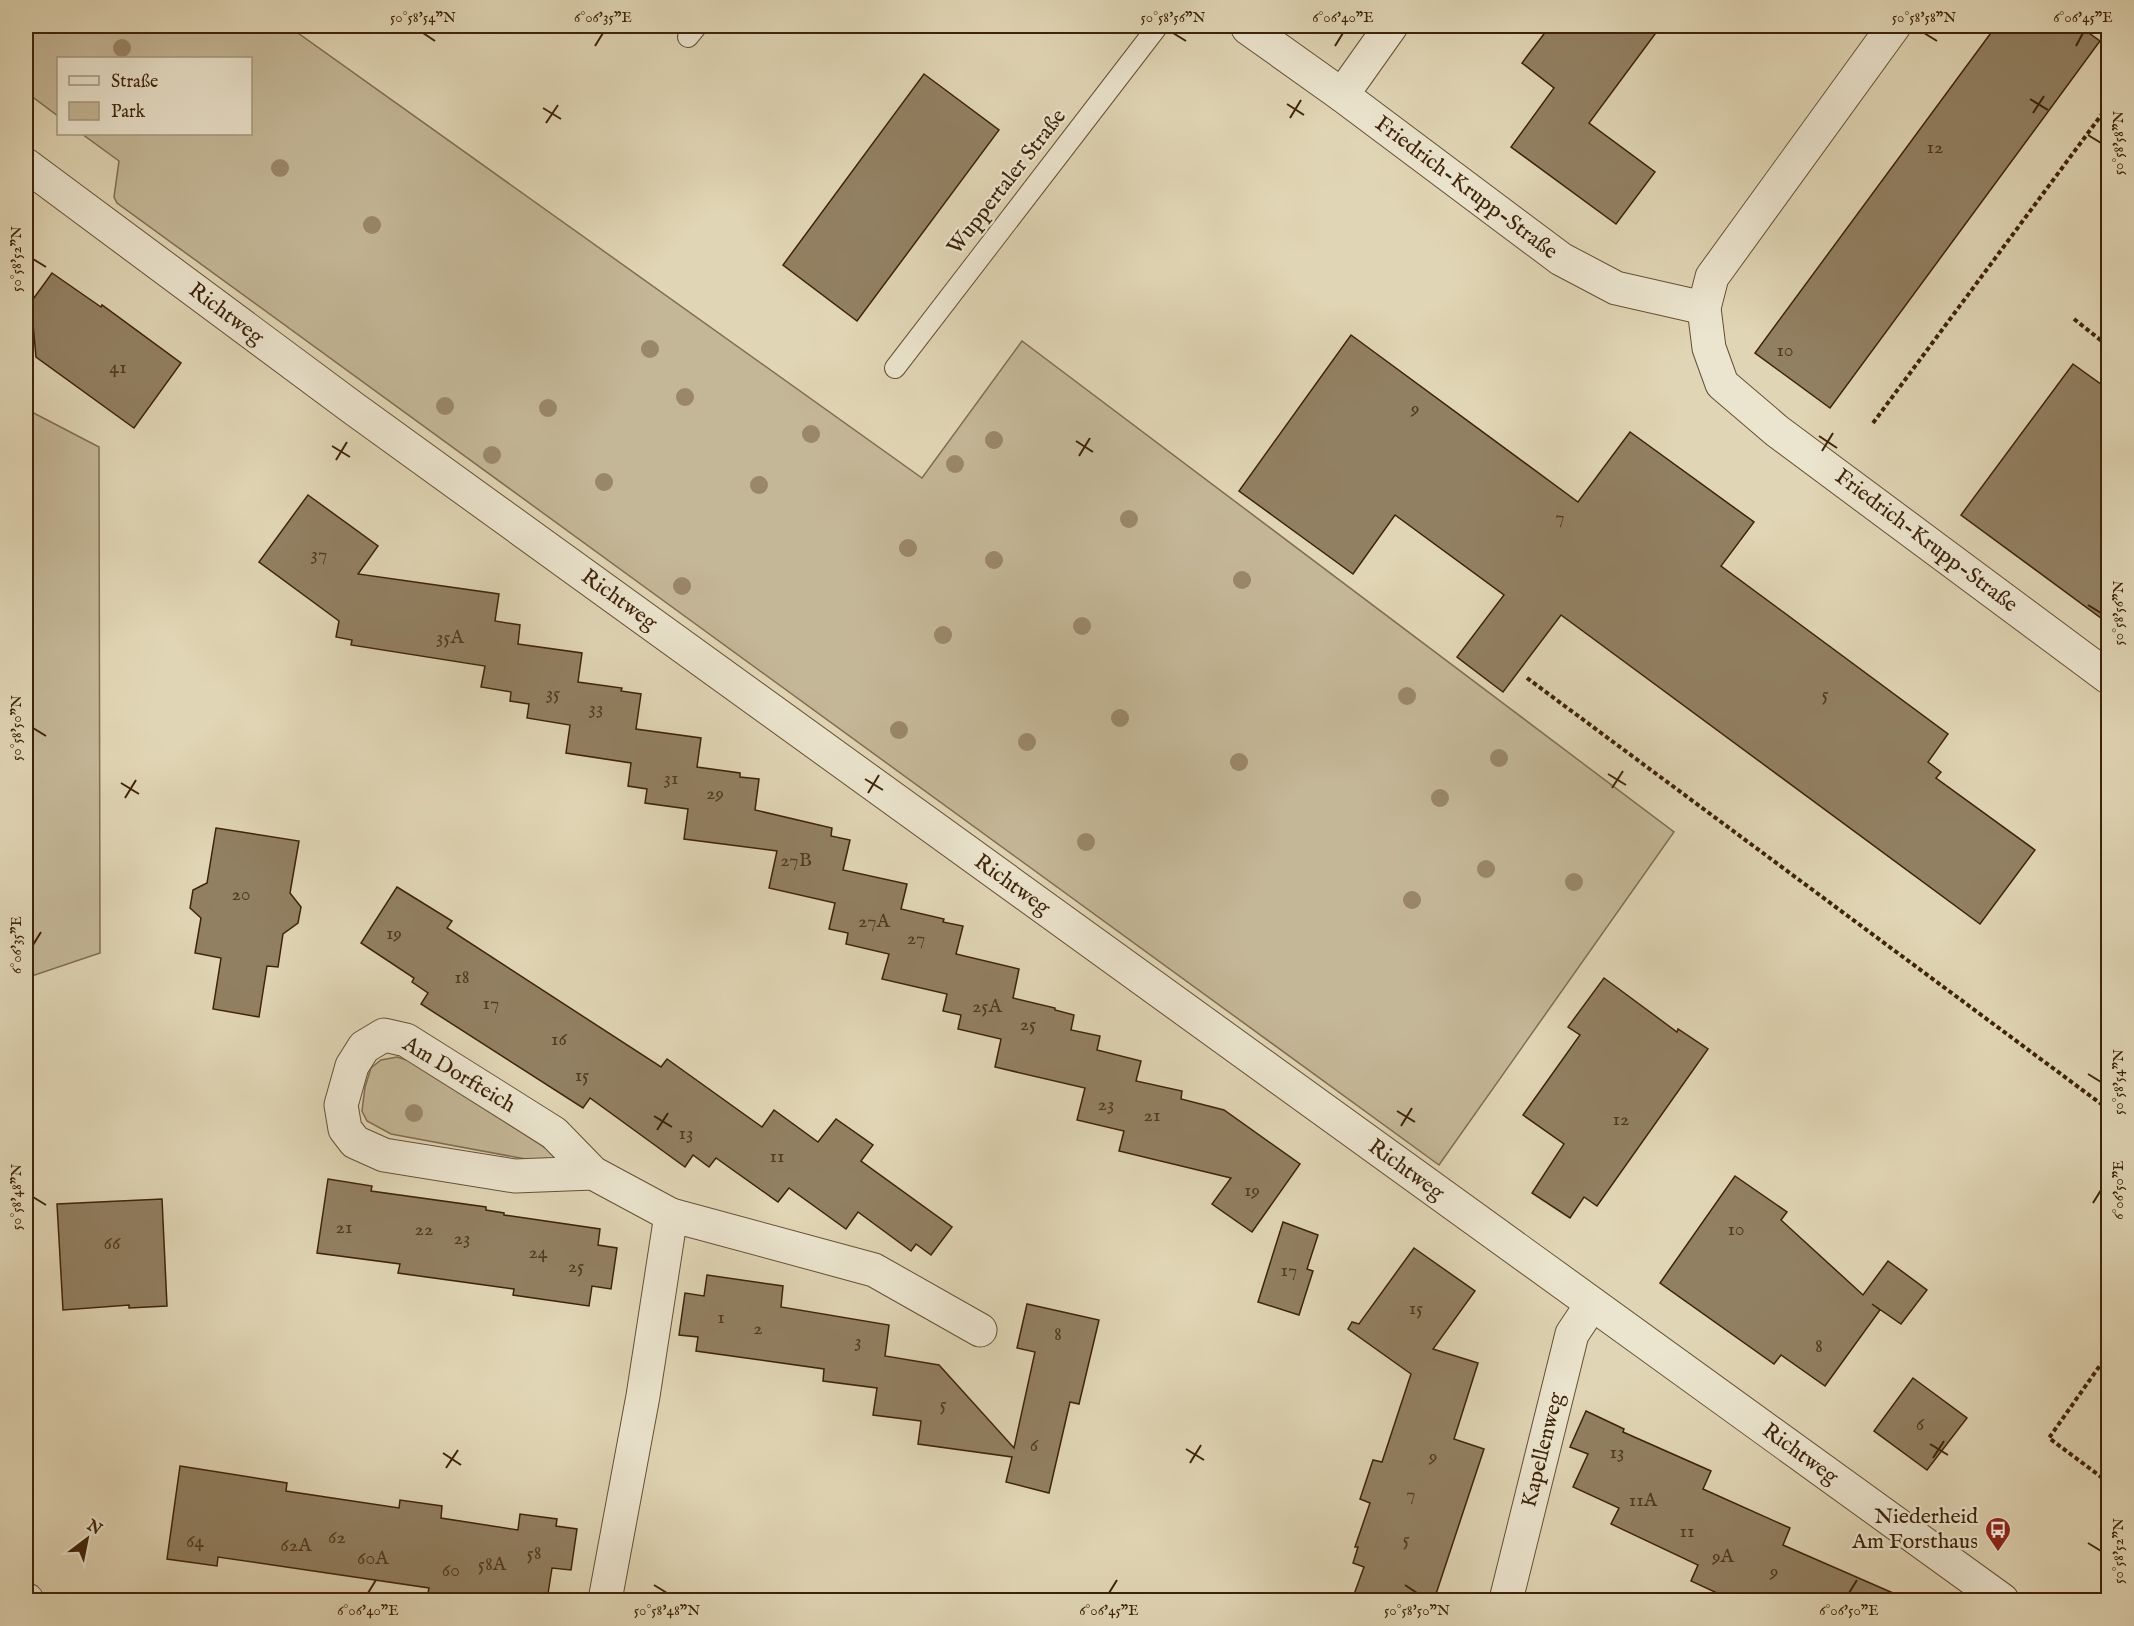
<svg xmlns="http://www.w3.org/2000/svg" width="2134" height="1626" font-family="'IM FELL English',serif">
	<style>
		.green { fill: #c4b797; stroke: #816d50; stroke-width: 1.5 }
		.building { fill: #928062; stroke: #3e2309; stroke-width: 1.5 }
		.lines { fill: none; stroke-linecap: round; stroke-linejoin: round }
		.service-casing { stroke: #665034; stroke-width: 22 }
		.minor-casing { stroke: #665034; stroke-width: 35 }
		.path { stroke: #3e2309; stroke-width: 4; stroke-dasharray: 4.5 3; stroke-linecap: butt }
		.service { stroke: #ebe4ce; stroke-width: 20 }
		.minor { stroke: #ebe4ce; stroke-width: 33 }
		.tree { fill: #9a8769 }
		.ticks { fill: none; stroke: #3e2309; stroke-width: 2 }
		.labels { text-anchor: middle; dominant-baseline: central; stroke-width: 4.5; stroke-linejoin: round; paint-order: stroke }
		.number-label { font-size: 20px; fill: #533a1f }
		.street-label { font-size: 22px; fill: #3e2309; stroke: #ebe4ce }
		.poi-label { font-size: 22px; fill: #3e2309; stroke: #ebe4ce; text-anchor: end }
		.neatline { fill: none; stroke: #3e2309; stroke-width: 2 }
		.ticks-label { font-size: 15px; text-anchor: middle; fill: #3e2309 }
	</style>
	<rect width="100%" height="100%" fill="#e0d5b4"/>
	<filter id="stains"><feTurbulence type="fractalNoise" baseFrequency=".00333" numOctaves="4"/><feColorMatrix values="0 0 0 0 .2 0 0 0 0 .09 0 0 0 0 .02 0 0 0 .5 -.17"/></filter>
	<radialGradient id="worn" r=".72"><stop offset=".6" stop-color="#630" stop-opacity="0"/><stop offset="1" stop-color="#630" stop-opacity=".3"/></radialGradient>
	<g class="green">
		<path d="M26 26H288L922 478 1022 341 1674 832 1439 1165 117 203 114 197 119 161 82 134H250V58H58V116L26 92Z"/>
		<path d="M26 409 99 447 100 953 26 978Z"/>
		<path d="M397 1057 413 1062 555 1154V1160L547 1163 391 1134 367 1121 362 1111 365 1087 371 1068 381 1060Z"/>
	</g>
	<g class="building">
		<path d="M1550 26H1661L1589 123 1655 172 1616 224 1511 147 1554 88 1522 63Z"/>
		<path d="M1996 26H2079L2100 41 1830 408 1755 353Z"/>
		<path d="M924 74 999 130 857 321 783 265Z"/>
		<path d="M52 273 101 307 102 305 181 363 134 428 36 357 31 302Z"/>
		<path d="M1351 335 1578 502 1630 432 1754 522 1721 566 1948 734 1928 762 1941 772 1936 778 2035 850 1980 924 1561 615 1503 692 1457 657 1504 595 1395 515 1353 574 1239 491Z"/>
		<path d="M2073 364 2109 390V624L1961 515Z"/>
		<path d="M308 495 378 546 358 574 499 594 495 621 520 625 518 644 582 653 578 682 622 688 621 691 641 694 636 729 701 738 697 767 740 773V777L759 779 755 810 832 828 831 836 850 840 843 870 907 884 901 909 944 919 943 922 963 926 956 954 1019 969 1013 998 1055 1008V1010L1074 1015 1071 1030 1100 1036 1097 1050 1141 1061 1136 1081 1182 1091 1181 1099 1224 1110 1300 1164 1252 1232 1212 1204 1231 1178 1119 1151 1124 1131 1077 1120 1085 1088 995 1067 1001 1039 958 1029 961 1015 943 1011 947 994 882 979 889 954 846 944 848 933 829 929 835 903 769 888 777 851 684 839 688 809 645 803 647 789 628 786 631 763 566 753 570 725 527 718 529 704 510 701 511 692 481 687 485 666 351 645 352 640 336 637 339 621 259 562Z"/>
		<path d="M216 828 299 841 290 893 301 907 298 923 283 934 278 967 267 966 259 1017 213 1009 221 958 195 953 201 918 190 908 193 890 207 883Z"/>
		<path d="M397 887 452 921 447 928 661 1067 667 1059 762 1127 774 1110 818 1142 836 1119 873 1145 861 1161 952 1227 931 1255 916 1244 911 1251 858 1212 846 1229 789 1188 778 1202 716 1158 709 1167 693 1155 685 1167 590 1098 583 1108 421 1004 428 993 412 982 414 978 361 943Z"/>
		<path d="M1604 978 1677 1032 1678 1029 1708 1049 1597 1206 1584 1197 1570 1218 1532 1193 1564 1144 1523 1115 1580 1035 1568 1027Z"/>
		<path d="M1735 1176 1787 1212 1781 1220 1863 1295 1888 1261 1927 1290 1901 1324 1872 1304 1880 1310 1825 1386 1781 1355 1774 1364 1660 1283Z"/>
		<path d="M328 1179 372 1186 371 1191 486 1207V1210L504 1213V1215L600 1229 598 1245 617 1248 611 1289 592 1286 589 1306 513 1295 514 1289 398 1273 400 1264 317 1253Z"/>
		<path d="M162 1199 167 1306 129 1308V1305L63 1310 57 1204Z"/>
		<path d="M1283 1222 1318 1235 1307 1269 1313 1271 1299 1315 1258 1302Z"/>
		<path d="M1414 1248 1475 1291 1433 1349 1478 1363 1454 1439 1484 1449 1434 1600H1352L1364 1567 1353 1563 1358 1547H1355L1370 1503 1360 1499 1373 1460 1382 1462 1411 1374 1348 1329 1352 1322 1359 1324Z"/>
		<path d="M707 1275 783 1286 781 1307 889 1325 885 1356 939 1365 1014 1448 1035 1352 1017 1348 1027 1304 1099 1320 1079 1404 1070 1402 1049 1493 1006 1482 1012 1457 918 1444 921 1421 873 1415 877 1388 823 1381 824 1369 696 1351 698 1337 679 1335 685 1293 704 1296Z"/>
		<path d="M1913 1378 1967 1418 1927 1470 1874 1431Z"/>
		<path d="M1586 1411 1624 1429 1623 1432 1711 1471 1703 1489 1790 1528 1783 1545 1909 1600H1732L1691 1581 1698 1565 1611 1524 1619 1508 1573 1487 1588 1454 1570 1447Z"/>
		<path d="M180 1466 287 1483 286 1491 399 1508 400 1500 442 1506 441 1518 518 1530 520 1514 557 1519 556 1526 577 1529 571 1570 552 1568 547 1600H482L428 1593 429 1588 218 1557 217 1566 167 1559Z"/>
	</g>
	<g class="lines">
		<defs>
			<g id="service">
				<path d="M688 37 697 26"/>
				<path d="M895 368 1158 26"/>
			</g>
			<g id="minor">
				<path d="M1894 26 1712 277 1704 308 1709 348 1722 384 1777 431 2108 677"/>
				<path d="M1248 28 1342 95 1561 259 1616 288 1704 308"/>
				<path d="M1342 95 1391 26"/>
				<path d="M26 165 353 408 2002 1600"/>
				<path d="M593 1173 515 1176 384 1155 355 1142 345 1129 341 1105 352 1066 364 1047 384 1035 406 1040 554 1133 593 1173 671 1215"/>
				<path d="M26 1600H27"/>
				<path d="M605 1600 643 1396 671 1215 874 1270 980 1330"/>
				<path d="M1506 1600 1572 1334 1592 1304"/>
			</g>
		</defs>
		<use href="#service" class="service-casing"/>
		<use href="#minor" class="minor-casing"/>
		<g class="path">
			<path d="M2074 319 2108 346"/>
			<path d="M1873 423 2108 106"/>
			<path d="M1527 678 2108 1109"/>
			<path d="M2108 1354 2049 1438 2108 1482"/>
		</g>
		<use href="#service" class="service"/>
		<use href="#minor" class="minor"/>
	</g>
	<g class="tree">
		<circle cx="122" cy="48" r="9"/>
		<circle cx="280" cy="168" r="9"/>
		<circle cx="372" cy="225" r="9"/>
		<circle cx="650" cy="349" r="9"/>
		<circle cx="685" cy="397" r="9"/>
		<circle cx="445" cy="406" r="9"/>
		<circle cx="548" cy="408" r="9"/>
		<circle cx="811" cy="434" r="9"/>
		<circle cx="994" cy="440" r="9"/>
		<circle cx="492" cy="455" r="9"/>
		<circle cx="955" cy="464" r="9"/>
		<circle cx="604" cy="482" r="9"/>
		<circle cx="759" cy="485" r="9"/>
		<circle cx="1129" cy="519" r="9"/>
		<circle cx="908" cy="548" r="9"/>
		<circle cx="994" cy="560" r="9"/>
		<circle cx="1242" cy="580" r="9"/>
		<circle cx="682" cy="586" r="9"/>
		<circle cx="1082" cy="626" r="9"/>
		<circle cx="943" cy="635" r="9"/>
		<circle cx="1407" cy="696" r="9"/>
		<circle cx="1120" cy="718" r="9"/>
		<circle cx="899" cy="730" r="9"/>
		<circle cx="1027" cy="742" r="9"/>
		<circle cx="1499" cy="758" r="9"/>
		<circle cx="1239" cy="762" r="9"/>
		<circle cx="1440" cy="798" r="9"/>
		<circle cx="1086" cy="842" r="9"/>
		<circle cx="1486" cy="869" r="9"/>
		<circle cx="1574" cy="882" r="9"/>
		<circle cx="1412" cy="900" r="9"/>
		<circle cx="414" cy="1113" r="9"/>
	</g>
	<path class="ticks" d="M423 33 435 41M1173 33 1186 41M1924 33 1937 41M595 46 603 33M1335 46 1343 33M2076 46 2083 33M2030 99 2048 110M1287 104 1304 115M543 108 561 119M2033 113 2044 96M1290 118 1301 100M546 123 558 105M2088 135 2101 143M33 259 46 267M1819 436 1837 448M1076 441 1093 452M332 446 350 457M1822 451 1833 433M1079 456 1090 438M336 460 347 442M2088 605 2101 613M33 728 46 736M1608 774 1626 785M865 779 883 790M121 783 139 794M1612 788 1623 771M868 793 879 775M125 798 136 780M33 945 41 932M2088 1074 2101 1082M1397 1111 1415 1122M654 1116 672 1127M1401 1126 1412 1108M657 1130 668 1113M33 1197 46 1205M2093 1203 2101 1190M1930 1444 1948 1455M1186 1449 1204 1460M443 1453 461 1465M1933 1458 1944 1441M1190 1463 1201 1445M446 1468 458 1450M2088 1543 2101 1551M654 1585 667 1593M1405 1585 1417 1593M368 1593 376 1580M1109 1593 1117 1580M1849 1593 1857 1580"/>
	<defs>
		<symbol id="bus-pin" viewBox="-11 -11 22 30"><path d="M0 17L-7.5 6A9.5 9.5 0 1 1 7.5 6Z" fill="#8f2418" stroke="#ebe4ce"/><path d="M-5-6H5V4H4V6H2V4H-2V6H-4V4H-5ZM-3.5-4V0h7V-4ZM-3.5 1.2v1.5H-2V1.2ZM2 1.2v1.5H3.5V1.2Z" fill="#fff"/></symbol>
	</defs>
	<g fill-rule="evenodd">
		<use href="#bus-pin" x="1983" y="1515" width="30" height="40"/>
	</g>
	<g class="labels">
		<g class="number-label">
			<text x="1935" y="147">12</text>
			<text x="1785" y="350">10</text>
			<text x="118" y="367">41</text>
			<text x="1415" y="408">9</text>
			<text x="1560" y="517">7</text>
			<text x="319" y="554">37</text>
			<text x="450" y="637">35A</text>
			<text x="553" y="693">35</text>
			<text x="1825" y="694">5</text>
			<text x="596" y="708">33</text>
			<text x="671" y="778">31</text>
			<text x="715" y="793">29</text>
			<text x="796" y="860">27B</text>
			<text x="241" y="894">20</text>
			<text x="874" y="921">27A</text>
			<text x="394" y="933">19</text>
			<text x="916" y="938">27</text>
			<text x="462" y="977">18</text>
			<text x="491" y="1003">17</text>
			<text x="987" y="1006">25A</text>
			<text x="1028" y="1024">25</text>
			<text x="559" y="1039">16</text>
			<text x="582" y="1075">15</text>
			<text x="1106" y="1104">23</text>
			<text x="1152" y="1115">21</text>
			<text x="1621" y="1119">12</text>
			<text x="686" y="1133">13</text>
			<text x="777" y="1156">11</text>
			<text x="1252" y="1190">19</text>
			<text x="344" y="1227">21</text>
			<text x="424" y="1229">22</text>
			<text x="1736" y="1229">10</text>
			<text x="462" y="1238">23</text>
			<text x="112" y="1243">66</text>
			<text x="538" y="1252">24</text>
			<text x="576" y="1266">25</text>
			<text x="1289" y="1270">17</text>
			<text x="1416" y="1308">15</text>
			<text x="721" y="1317">1</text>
			<text x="758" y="1328">2</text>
			<text x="1058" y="1334">8</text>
			<text x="858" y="1341">3</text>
			<text x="1819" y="1346">8</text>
			<text x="943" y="1404">5</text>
			<text x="1920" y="1424">6</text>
			<text x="1034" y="1445">6</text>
			<text x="1617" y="1452">13</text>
			<text x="1433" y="1456">9</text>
			<text x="1411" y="1494">7</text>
			<text x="1643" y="1500">11A</text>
			<text x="1687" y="1531">11</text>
			<text x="337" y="1537">62</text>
			<text x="1406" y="1539">5</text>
			<text x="195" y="1541">64</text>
			<text x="296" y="1545">62A</text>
			<text x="534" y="1553">58</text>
			<text x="1723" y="1556">9A</text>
			<text x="373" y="1558">60A</text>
			<text x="492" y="1564">58A</text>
			<text x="451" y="1570">60</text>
			<text x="1774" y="1571">9</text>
		</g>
		<g class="street-label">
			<text transform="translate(1007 182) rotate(-52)">Wuppertaler Straße</text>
			<text transform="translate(1466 188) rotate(37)">Friedrich-Krupp-Straße</text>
			<text transform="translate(226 314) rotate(37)">Richtweg</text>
			<text transform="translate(1926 541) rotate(37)">Friedrich-Krupp-Straße</text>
			<text transform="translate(619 600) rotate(36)">Richtweg</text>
			<text transform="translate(1012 885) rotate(36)">Richtweg</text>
			<text transform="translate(459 1075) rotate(31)">Am Dorfteich</text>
			<text transform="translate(1406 1170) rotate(36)">Richtweg</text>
			<text transform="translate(1543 1450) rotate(-76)">Kapellenweg</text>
			<text transform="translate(1800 1454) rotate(36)">Richtweg</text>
		</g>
		<g class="poi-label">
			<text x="1978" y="1517">Niederheid<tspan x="1978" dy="25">Am Forsthaus</tspan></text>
		</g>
	</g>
	<rect width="2134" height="1626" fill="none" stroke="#e0d5b4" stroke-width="66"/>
	<rect x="57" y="57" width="195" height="78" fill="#ebe4ce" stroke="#a6977f" stroke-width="1.5"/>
	<rect x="69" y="76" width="30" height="9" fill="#ebe4ce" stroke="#a6977f" stroke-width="1.5"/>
	<text x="111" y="87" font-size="18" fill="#3e2309">Straße</text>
	<rect x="69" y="102" width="30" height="18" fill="#c4b797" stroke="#a6977f" stroke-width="1.5"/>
	<text x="111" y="117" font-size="18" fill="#3e2309">Park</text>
	<g transform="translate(87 1539) rotate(32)" stroke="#ebe4ce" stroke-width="4.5" paint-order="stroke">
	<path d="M0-4.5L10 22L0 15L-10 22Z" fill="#3e2309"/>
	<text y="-9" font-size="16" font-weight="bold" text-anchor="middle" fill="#3e2309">N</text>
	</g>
	<rect x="33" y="33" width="2068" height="1560" class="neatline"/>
	<g class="ticks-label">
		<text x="423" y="22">50°58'54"N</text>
		<text x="603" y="22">6°06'35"E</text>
		<text x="1173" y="22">50°58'56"N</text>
		<text x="1343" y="22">6°06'40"E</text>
		<text x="1924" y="22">50°58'58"N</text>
		<text x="2083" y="22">6°06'45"E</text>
		<text transform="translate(2118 143) rotate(-90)" y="5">50°58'58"N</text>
		<text transform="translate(16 259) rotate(-90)" y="5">50°58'52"N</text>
		<text transform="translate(2118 613) rotate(-90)" y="5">50°58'56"N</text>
		<text transform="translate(16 728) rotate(-90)" y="5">50°58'50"N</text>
		<text transform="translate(16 945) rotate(-90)" y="5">6°06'35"E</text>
		<text transform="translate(2118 1082) rotate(-90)" y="5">50°58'54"N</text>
		<text transform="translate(2118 1190) rotate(-90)" y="5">6°06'50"E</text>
		<text transform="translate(16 1197) rotate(-90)" y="5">50°58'48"N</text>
		<text transform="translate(2118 1551) rotate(-90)" y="5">50°58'52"N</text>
		<text x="368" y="1615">6°06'40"E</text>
		<text x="667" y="1615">50°58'48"N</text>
		<text x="1109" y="1615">6°06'45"E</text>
		<text x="1417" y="1615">50°58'50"N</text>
		<text x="1849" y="1615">6°06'50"E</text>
	</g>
	<rect width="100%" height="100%" filter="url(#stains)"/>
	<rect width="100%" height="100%" fill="url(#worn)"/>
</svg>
